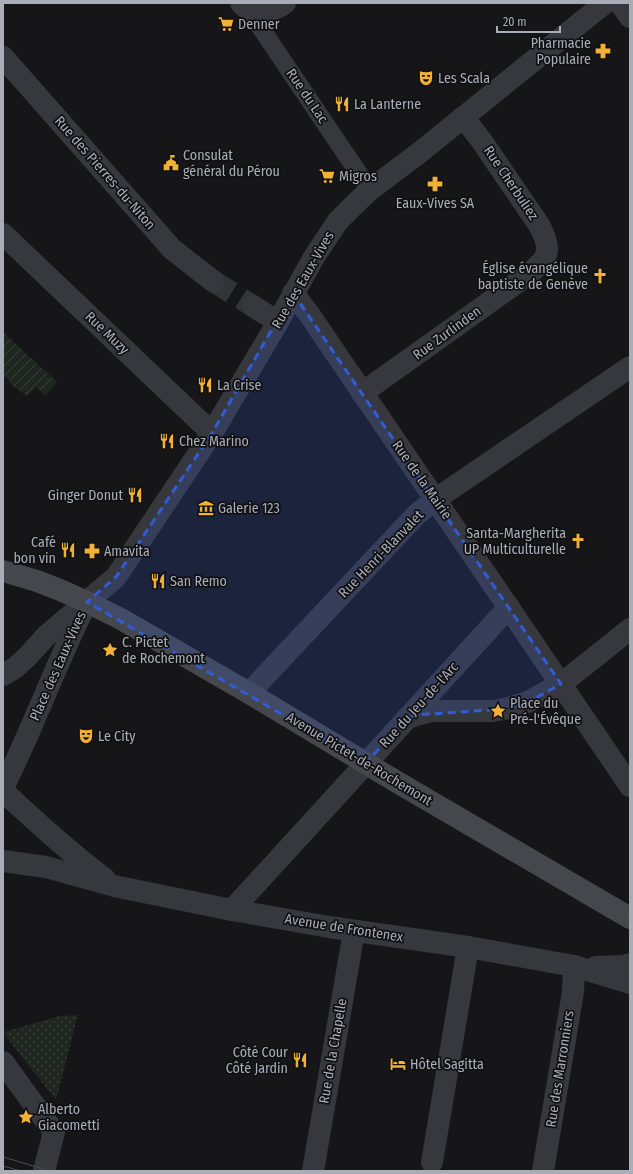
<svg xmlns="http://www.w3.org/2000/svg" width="633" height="1174" font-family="'Fira Sans Condensed',sans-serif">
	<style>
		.grass { fill: url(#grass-dots) }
		.garden { fill: url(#garden-furrows) }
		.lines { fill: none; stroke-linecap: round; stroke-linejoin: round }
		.minor-tunnel { stroke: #333438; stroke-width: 22; stroke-dasharray: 22 11; stroke-linecap: butt }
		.pedestrian { stroke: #37383d; stroke-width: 18 }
		.minor { stroke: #37383d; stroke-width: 22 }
		.tertiary { stroke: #37383d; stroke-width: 22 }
		.secondary { stroke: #45474d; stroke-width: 22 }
		.tram { stroke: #4a4c52; stroke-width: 1 }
		.marked { fill: #325cd3; fill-opacity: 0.2; stroke: #325cd3; stroke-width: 3; stroke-dasharray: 8 5; stroke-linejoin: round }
		.labels { text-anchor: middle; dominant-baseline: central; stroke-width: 3.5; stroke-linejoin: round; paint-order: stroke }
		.poi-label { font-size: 14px; fill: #a8adb8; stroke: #111113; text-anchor: start }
		.street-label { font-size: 14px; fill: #a8adb8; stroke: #111113 }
	</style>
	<defs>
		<pattern id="grass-dots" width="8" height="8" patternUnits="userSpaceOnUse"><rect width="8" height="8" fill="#1e261f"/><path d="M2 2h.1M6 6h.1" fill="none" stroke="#3c433d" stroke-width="1.8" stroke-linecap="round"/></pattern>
		<pattern id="garden-furrows" width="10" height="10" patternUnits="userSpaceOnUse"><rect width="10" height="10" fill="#1e261f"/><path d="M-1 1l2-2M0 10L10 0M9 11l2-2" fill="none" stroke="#3c433d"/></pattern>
	</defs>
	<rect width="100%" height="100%" fill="#161618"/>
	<path class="grass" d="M78 1015 56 1100 3 1033V1032L60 1016Z"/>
	<path class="garden" d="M3 332 57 382 45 395 36 387 27 396 9 383 10 381 3 376Z"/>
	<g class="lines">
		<path class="minor-tunnel" d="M213 281 253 306"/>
		<path class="pedestrian" d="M248 9 370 190"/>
		<g class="minor">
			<path d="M241 3C253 17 272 13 285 3"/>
			<path d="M620 3 630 17"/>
			<path d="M3 57 172 249 213 281"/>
			<path d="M3 234 212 433"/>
			<path d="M293 293 309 314 630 786"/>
			<path d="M253 306 278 322"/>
			<path d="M362 393 529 274C534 269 540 265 544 259 551 249 544 234 539 225L481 140 463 117"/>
			<path d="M249 693 417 514 436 499 630 367"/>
			<path d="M406 719 416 715 431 711H492L505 709 528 702 561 684 630 629"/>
			<path d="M232 910 509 607"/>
			<path d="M3 1062 54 1132 44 1171"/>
			<path d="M432 1162 468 947"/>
			<path d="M313 1171 354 931"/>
			<path d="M543 1171 573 992 574 966"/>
		</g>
		<g class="tertiary">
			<path d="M3 675 15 668 28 656 46 636 116 577 212 433 278 322 314 257 338 221 355 204 370 190 419 153 605 3"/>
			<path d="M3 788C32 730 54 669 83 610"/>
			<path d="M3 791C36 822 69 852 105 879"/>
			<path d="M3 861 46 867 114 886 232 910 329 927 468 947 574 966 630 983"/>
			<path d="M596 967 623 966 630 964"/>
		</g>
		<path class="secondary" d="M3 571 37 581 60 590 87 602 121 619 249 693 397 782 630 918"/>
		<g class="tram">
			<path d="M3 1157 50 1171"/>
			<path d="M3 1166 21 1171"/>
		</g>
	</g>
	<path class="marked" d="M293 293 561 684 528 702 505 709 416 715 406 719 366 763 87 602 116 577 212 433Z"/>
	<defs>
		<symbol id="supermarket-bare" viewBox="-9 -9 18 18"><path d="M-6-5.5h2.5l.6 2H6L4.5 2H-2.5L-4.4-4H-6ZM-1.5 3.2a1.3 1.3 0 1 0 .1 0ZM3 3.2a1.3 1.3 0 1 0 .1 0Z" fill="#f2b134" stroke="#111113" stroke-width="2.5" paint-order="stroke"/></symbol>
		<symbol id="pharmacy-bare" viewBox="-9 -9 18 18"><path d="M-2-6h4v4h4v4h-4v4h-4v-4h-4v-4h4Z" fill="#f2b134" stroke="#111113" stroke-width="2.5" paint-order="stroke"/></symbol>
		<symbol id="theatre-bare" viewBox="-9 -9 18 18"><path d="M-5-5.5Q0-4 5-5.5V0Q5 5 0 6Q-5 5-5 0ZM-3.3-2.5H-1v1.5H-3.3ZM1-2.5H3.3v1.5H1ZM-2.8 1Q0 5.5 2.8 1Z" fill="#f2b134" stroke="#111113" stroke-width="2.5" paint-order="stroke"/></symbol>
		<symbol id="restaurant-bare" viewBox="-9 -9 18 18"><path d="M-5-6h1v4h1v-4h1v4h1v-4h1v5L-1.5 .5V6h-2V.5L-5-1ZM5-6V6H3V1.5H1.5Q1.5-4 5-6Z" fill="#f2b134" stroke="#111113" stroke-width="2.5" paint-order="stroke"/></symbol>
		<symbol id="civic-bare" viewBox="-9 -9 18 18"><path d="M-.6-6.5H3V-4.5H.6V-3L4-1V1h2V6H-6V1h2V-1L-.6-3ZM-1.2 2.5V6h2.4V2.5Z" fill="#f2b134" stroke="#111113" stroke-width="2.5" paint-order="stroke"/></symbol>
		<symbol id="church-bare" viewBox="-9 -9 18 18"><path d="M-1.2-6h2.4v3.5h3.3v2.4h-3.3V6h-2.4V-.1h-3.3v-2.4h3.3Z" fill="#f2b134" stroke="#111113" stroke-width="2.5" paint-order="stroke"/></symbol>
		<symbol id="museum-bare" viewBox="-9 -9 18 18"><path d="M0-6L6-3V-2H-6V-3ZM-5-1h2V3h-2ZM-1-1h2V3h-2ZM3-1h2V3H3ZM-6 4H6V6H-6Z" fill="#f2b134" stroke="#111113" stroke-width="2.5" paint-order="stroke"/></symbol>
		<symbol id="sight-bare" viewBox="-9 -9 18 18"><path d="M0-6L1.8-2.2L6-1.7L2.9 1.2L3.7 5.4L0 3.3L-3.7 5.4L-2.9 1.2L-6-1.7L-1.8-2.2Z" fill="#f2b134" stroke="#111113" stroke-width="2.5" paint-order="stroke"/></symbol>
		<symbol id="hotel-bare" viewBox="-9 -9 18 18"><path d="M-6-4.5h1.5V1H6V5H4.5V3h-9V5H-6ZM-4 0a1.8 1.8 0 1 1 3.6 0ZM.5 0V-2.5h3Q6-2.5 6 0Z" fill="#f2b134" stroke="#111113" stroke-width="2.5" paint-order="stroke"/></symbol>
	</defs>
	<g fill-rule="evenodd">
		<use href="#supermarket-bare" x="215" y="13" width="22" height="22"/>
		<use href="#pharmacy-bare" x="592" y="40" width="22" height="22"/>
		<use href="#theatre-bare" x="415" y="67" width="22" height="22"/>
		<use href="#restaurant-bare" x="331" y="93" width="22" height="22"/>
		<use href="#civic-bare" x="160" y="152" width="22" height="22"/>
		<use href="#supermarket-bare" x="316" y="165" width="22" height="22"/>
		<use href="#pharmacy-bare" x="424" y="173" width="22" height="22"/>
		<use href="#church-bare" x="589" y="265" width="22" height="22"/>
		<use href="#restaurant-bare" x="194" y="374" width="22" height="22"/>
		<use href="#restaurant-bare" x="156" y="430" width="22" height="22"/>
		<use href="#restaurant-bare" x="124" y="484" width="22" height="22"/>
		<use href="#museum-bare" x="195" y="497" width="22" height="22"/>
		<use href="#church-bare" x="567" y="530" width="22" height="22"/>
		<use href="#restaurant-bare" x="57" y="539" width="22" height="22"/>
		<use href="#pharmacy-bare" x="81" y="540" width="22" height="22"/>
		<use href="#restaurant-bare" x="147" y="570" width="22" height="22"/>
		<use href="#sight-bare" x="99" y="639" width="22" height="22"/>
		<use href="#sight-bare" x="487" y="700" width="22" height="22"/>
		<use href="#theatre-bare" x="75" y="725" width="22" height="22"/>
		<use href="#restaurant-bare" x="289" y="1049" width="22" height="22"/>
		<use href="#hotel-bare" x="387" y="1053" width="22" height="22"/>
		<use href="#sight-bare" x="15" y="1106" width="22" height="22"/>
	</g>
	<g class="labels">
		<g class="poi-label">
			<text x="238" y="24">Denner</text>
			<text x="591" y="43" text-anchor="end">Pharmacie<tspan x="591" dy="16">Populaire</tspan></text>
			<text x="438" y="78">Les Scala</text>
			<text x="354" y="104">La Lanterne</text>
			<text x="183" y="155">Consulat<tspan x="183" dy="16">général du Pérou</tspan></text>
			<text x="339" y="176">Migros</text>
			<text x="435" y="203" text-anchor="middle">Eaux-Vives SA</text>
			<text x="588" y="268" text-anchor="end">Église évangélique<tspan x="588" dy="16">baptiste de Genève</tspan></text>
			<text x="217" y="385">La Crise</text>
			<text x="179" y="441">Chez Marino</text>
			<text x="123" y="495" text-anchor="end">Ginger Donut</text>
			<text x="218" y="508">Galerie 123</text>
			<text x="566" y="533" text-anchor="end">Santa-Margherita<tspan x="566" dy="16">UP Multiculturelle</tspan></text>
			<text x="56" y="542" text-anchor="end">Café<tspan x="56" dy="16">bon vin</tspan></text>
			<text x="104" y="551">Amavita</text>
			<text x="170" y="581">San Remo</text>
			<text x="122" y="642">C. Pictet<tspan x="122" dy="16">de Rochemont</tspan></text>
			<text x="510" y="703">Place du<tspan x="510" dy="16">Pré-l'Évêque</tspan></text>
			<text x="98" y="736">Le City</text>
			<text x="288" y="1052" text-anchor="end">Côté Cour<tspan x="288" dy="16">Côté Jardin</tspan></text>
			<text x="410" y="1064">Hôtel Sagitta</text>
			<text x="38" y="1109">Alberto<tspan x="38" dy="16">Giacometti</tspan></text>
		</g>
		<g class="street-label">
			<text transform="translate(307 96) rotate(56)">Rue du Lac</text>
			<text transform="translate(105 173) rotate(49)">Rue des Pierres-du-Niton</text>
			<text transform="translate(511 183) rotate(56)">Rue Cherbuliez</text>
			<text transform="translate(303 280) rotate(-60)">Rue des Eaux-Vives</text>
			<text transform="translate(107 333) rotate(44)">Rue Muzy</text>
			<text transform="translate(447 333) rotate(-36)">Rue Zurlinden</text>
			<text transform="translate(422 480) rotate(55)">Rue de la Mairie</text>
			<text transform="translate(381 554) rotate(-46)">Rue Henri-Blanvalet</text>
			<text transform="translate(58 666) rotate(-66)">Place des Eaux-Vives</text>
			<text transform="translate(419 705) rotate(-48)">Rue du Jeu-de-l'Arc</text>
			<text transform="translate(359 759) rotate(31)">Avenue Pictet-de-Rochemont</text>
			<text transform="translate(344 928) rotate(9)">Avenue de Frontenex</text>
			<text transform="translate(333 1051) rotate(-80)">Rue de la Chapelle</text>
			<text transform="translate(560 1069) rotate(-81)">Rue des Marronniers</text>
		</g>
	</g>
	<rect width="633" height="1174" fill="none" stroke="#a8adb8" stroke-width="8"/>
	<path d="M497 26v6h63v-6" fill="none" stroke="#a8adb8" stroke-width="2"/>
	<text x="503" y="26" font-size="12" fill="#a8adb8" stroke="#111113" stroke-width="3" paint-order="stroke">20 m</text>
</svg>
